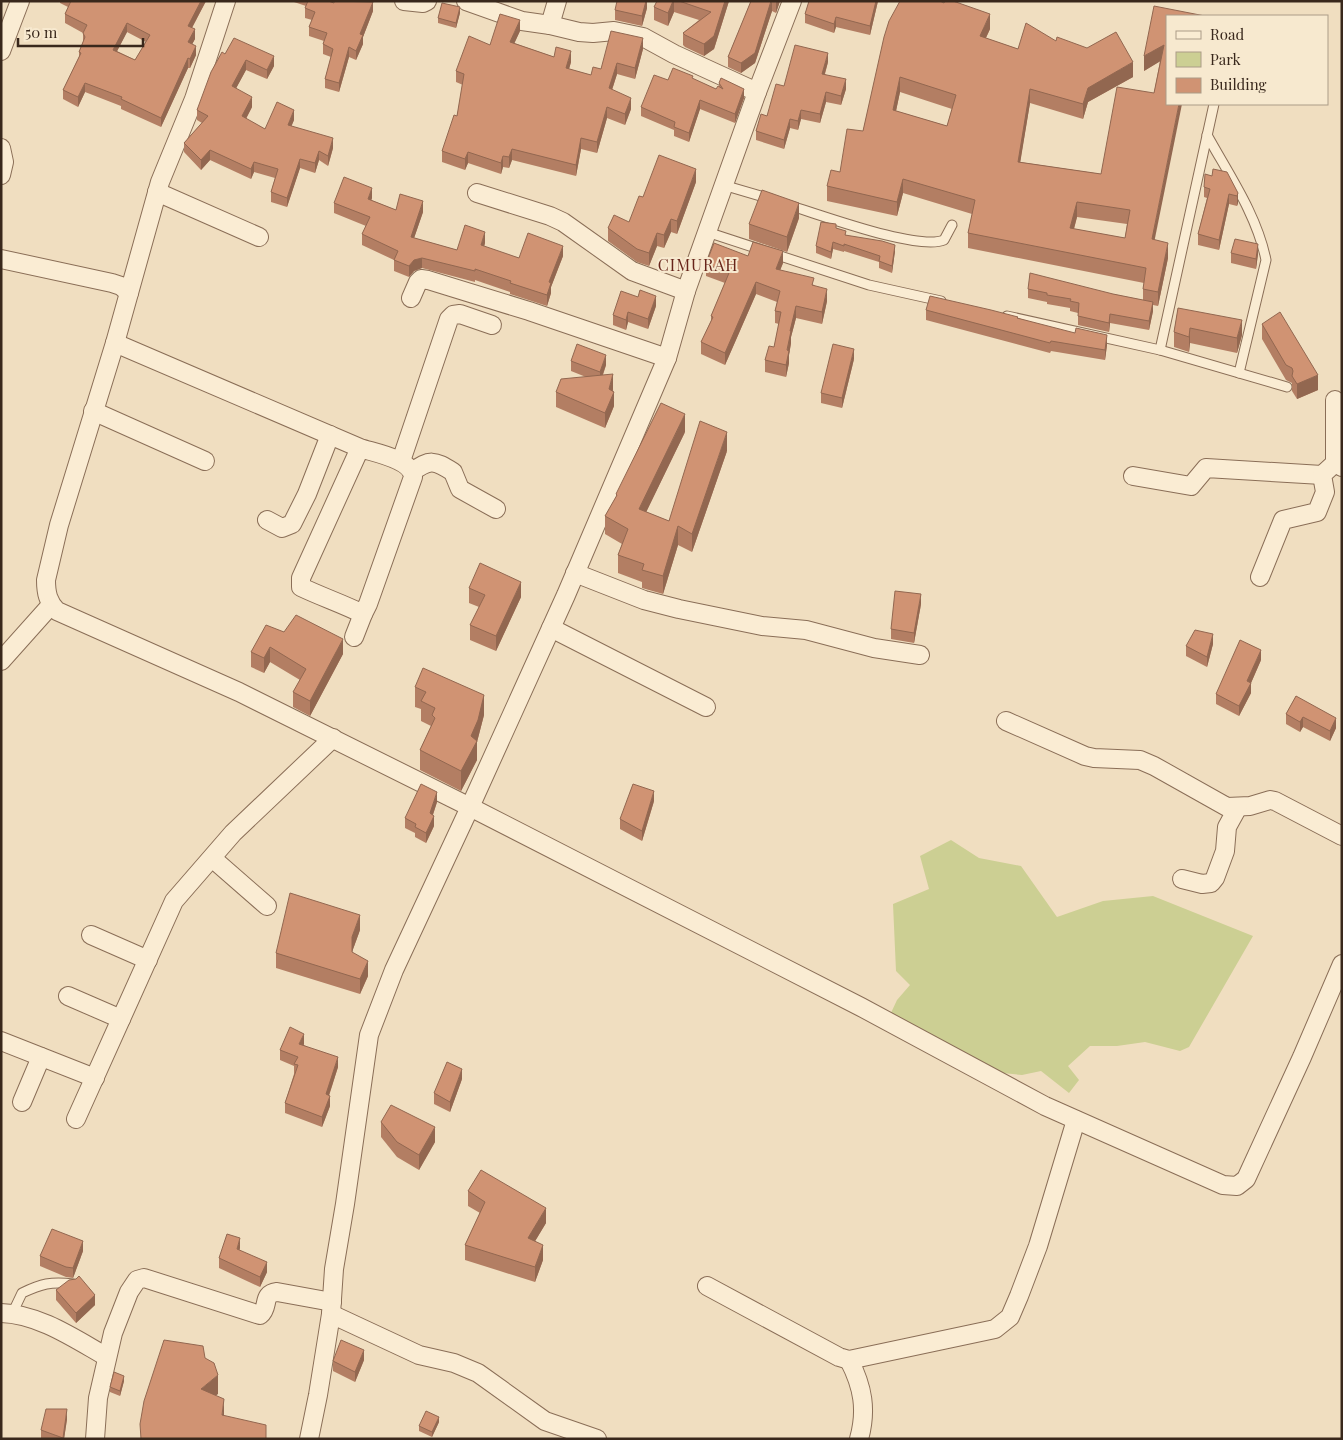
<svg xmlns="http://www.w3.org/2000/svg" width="1343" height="1440" font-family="'Playfair Display',serif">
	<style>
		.green { fill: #cccf93 }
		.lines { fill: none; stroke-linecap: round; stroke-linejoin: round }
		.service-casing { stroke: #8a6e57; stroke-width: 11 }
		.minor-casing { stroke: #8a6e57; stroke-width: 20 }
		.service { stroke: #faecd3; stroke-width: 9 }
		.minor { stroke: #faecd3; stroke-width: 18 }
		.wall { fill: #b37e63; fill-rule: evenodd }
		.shaded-wall { fill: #926750 }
		.building { fill: #d09373; stroke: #926750; fill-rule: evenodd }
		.labels { text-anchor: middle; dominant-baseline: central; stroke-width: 4; stroke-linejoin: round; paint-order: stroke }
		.quarter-label { font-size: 16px; letter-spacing: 1px; fill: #672419; stroke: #f7e9cf }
	</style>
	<rect width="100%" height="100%" fill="#f0dec0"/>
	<path class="green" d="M951 840 979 858 1021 866 1057 917 1103 901 1153 896 1253 936 1189 1047 1180 1051 1145 1042 1117 1046H1090L1068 1066 1079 1080 1069 1093 1041 1071 1022 1075 1002 1073 890 1015 897 1000 910 985 896 971 893 904 929 889 920 856Z"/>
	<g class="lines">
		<defs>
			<g id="service">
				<path d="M1207 135C1229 175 1257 215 1266 260L1239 373"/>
				<path d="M723 185 771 199"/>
				<path d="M788 205C819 214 917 251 944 240L952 225"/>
				<path d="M707 232 869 285 941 301"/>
				<path d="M1007 316 1160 350 1287 387"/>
				<path d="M1160 350 1214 104"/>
				<path d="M12 1314 22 1293C41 1284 51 1281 73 1284"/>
			</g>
			<g id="minor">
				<path d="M226 1 194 99 160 182 115 343 59 525 46 580C46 593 48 602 57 611L239 692 470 807 394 970 369 1035 345 1204 334 1269 331 1314 318 1395 309 1439"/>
				<path d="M404 1 423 3 427 1"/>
				<path d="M466 1 522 21 550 25 579 32 593 33 614 31 643 37 674 54 757 92"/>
				<path d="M792 1 757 92 707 232 686 291 667 358 566 595 470 807 861 1007 1045 1106 1223 1185 1237 1186 1246 1179 1302 1057 1342 964"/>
				<path d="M550 25 557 1"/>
				<path d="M1 51 20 1"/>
				<path d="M1 148 4 162 1 175"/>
				<path d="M157 192 259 237"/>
				<path d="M477 193 550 216 563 222 632 271 686 291"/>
				<path d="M1 259 112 283 121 286 129 293"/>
				<path d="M411 298 418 282 421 279 428 280 529 311 667 358"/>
				<path d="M115 343 360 448C375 453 412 459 413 477L368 604 363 614C343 604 322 597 301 587V578L360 448"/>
				<path d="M1335 400V463L1342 467"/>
				<path d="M93 411 205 461"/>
				<path d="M401 461 449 319 453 315 460 314 492 325"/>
				<path d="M412 472C430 459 434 460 453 472L460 489 496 509"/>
				<path d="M1133 476 1191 486 1206 468 1322 475"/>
				<path d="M267 520 282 528 292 524 307 494 330 435"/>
				<path d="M575 573 644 600 679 609 762 626 806 630 874 648 920 655"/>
				<path d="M1260 577 1283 520 1317 512 1325 492 1322 475 1335 463"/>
				<path d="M551 628 706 707"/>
				<path d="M354 637 363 614"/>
				<path d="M1 661 51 605"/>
				<path d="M1006 721 1085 756 1094 758 1140 760 1154 766 1227 807 1250 806 1270 800 1275 801 1342 836"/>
				<path d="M212 858 267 906"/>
				<path d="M1182 879 1202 884 1211 883 1215 878 1225 851 1227 827 1238 807"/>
				<path d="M91 935 148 960"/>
				<path d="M68 996 121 1019"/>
				<path d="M1 1041 95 1078"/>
				<path d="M22 1102 41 1057"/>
				<path d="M76 1119 174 901 233 833 333 738"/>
				<path d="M707 1286 839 1357 849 1360 995 1329 1010 1317 1019 1296 1038 1246 1076 1120"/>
				<path d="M1 1313C39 1314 75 1339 107 1357"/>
				<path d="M331 1314 419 1355 454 1363 478 1373 545 1421 597 1439"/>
				<path d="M849 1360C863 1387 867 1410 859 1439"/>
				<path d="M95 1439 98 1398 113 1333 129 1292 137 1280 144 1278 260 1315C270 1307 261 1294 277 1292L332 1302"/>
			</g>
		</defs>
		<use href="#service" class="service-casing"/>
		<use href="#minor" class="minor-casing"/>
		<use href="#service" class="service"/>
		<use href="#minor" class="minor"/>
	</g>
	<g class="wall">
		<path d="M60 1H206L192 28 195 39 192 44 196 55 190 68H188L161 127 121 109V106L85 92 78 107 63 99V90L79 57V52L83 42V33L65 23V14L68 7 60 3ZM127 32 146 42 135 60 117 51Z"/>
		<path d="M291 1H328L334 3 373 11 363 37V44L356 60 349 57 339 92 325 88V79L331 57 323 54V44L324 41 309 36V27L312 20 305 18V8L306 6Z"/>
		<path d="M647 1V8L642 26 615 20V10Z"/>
		<path d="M657 1H729L714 49 704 56 685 47 683 45V33L699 20 674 12 668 26 654 20V7Z"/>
		<path d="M751 1H780L776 13 772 11 755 63 741 73 728 67V57Z"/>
		<path d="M809 1H878L870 35 836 27 834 33 805 23V14Z"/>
		<path d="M460 13 456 28 438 23V18Z"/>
		<path d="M1167 16 1154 239 1168 258 1158 306 1153 305V311L1149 330 1110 323 1109 332 1078 325V313L1070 311V308L1047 304V302L1028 298V289L1113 294 1143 300V289L1144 283 968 248V233L972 214 903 193 897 216 827 201V186L840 172 863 131 889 21 990 29 986 38 1018 49 1056 41 1133 77 1088 102 1083 119 1030 103 1020 162 1101 174 1154 93 1160 61 1144 71ZM900 92 952 109 947 126 896 111ZM1077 217 1127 224 1125 238 1074 229Z"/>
		<path d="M520 31 514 43 554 57 571 62 569 69 591 75 643 49 635 79 617 74 612 90 631 109 625 125 607 118 597 153 581 149 576 176 512 160 509 168 503 167 501 174 468 163 465 170 442 162V151L457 116 463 85 456 82V71L490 45Z"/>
		<path d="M225 54 274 66 267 79 246 70 236 88 252 107 246 119 265 129 294 120 291 126 333 148 328 166 319 160 315 173 300 168 287 207 271 202V192L275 178 254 172 251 179 210 160 201 170 184 152V143L202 123 197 120V110Z"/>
		<path d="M828 62 825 74 846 89 841 105 826 102 820 123 801 119 798 130 790 128 784 149 756 140V131L767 116 784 86Z"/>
		<path d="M693 79 716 89 719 87V83L744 98 735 123 700 109 689 142 674 136V130L641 116V107L668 80Z"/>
		<path d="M696 182 677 234 671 232 664 248 657 246 649 266 637 262 608 241V228L629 222 643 197Z"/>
		<path d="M1204 187 1238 193V203L1237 206 1229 204 1219 250 1198 245V234L1207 198 1204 197Z"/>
		<path d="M372 198 371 200 396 210 423 212 414 238 457 250 485 243 484 247 519 258 563 256 551 287V293L547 306 510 294V292L475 280V282L422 268 414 271 409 277 394 271V260L362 245V234L366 226 334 213V203Z"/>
		<path d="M799 218 787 252 749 239V224Z"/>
		<path d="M836 228 846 235 895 251 892 273 879 268V262L844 251V252L833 249 831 259 816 253V246Z"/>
		<path d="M1231 253 1258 254 1256 269 1231 263Z"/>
		<path d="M748 256 783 263 780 270 814 285 827 301 822 324 796 318 791 337V343L789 355V363L786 377 765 372V360L774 347 779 324 775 323V311L777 302 756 294 725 365 701 354V342L711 321V316L725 283 706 276V264Z"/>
		<path d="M656 306 648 329 628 322 626 330 613 325V315Z"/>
		<path d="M1178 308 1242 335 1237 353 1190 343 1189 352 1174 347V332Z"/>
		<path d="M926 310 1018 318 1107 345 1105 360 1051 351 1050 353 926 320Z"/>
		<path d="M1262 324 1318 390 1297 399 1292 391V383L1286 380 1262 339Z"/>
		<path d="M854 359 842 408 821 403V393Z"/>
		<path d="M571 361 606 365 603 375 613 389 614 406 605 428 556 407V392L586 377 571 371Z"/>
		<path d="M685 432 646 512 669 521 727 451 692 552 678 545 663 594 642 588V582L618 573V555L622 544 605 534V516L616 497V494Z"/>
		<path d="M469 588 521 597 496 651 470 640V625L479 607 469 603Z"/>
		<path d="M921 604 914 643 891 639V629Z"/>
		<path d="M284 632 343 654 310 716 293 707V692L300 680 270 662 264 673 251 667V652Z"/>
		<path d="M1213 644 1207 667 1186 656V646Z"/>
		<path d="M1261 660 1251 683V693L1239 716 1216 704V694Z"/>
		<path d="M415 687 484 715 477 742V760L461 791 420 770V750L431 726 421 721V709L415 707Z"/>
		<path d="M1296 696 1336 728 1330 741 1303 727 1300 732 1286 724V714Z"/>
		<path d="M654 801 642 841 620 829V819Z"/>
		<path d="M437 802 433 815 434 826 426 843 415 837V833L405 828V818Z"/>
		<path d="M360 930 352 952 368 976 360 994 276 968V953Z"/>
		<path d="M304 1044V1045L338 1067 329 1096 330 1106 322 1127 285 1113V1103L294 1074V1066L280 1060V1050Z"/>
		<path d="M462 1079 450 1112 434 1104V1093Z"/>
		<path d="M381 1122 435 1142 419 1170 397 1157 381 1137Z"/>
		<path d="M468 1191 546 1223 535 1241 543 1260 535 1282 465 1260V1245L480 1213 468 1206Z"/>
		<path d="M240 1248 239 1250 267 1272 260 1287 219 1268V1258Z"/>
		<path d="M83 1251 73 1278 66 1277 40 1266V1256Z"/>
		<path d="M76 1279 95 1305 76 1323 56 1300V1290Z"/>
		<path d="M364 1360 355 1382 333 1371V1361Z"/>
		<path d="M124 1381 120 1396 110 1392V1387Z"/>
		<path d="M67 1419 64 1439H41V1430Z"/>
		<path d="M439 1422 432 1437 419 1431V1426Z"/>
	</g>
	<g class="shaded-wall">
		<path d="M201 1H206L188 35V26Z"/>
		<path d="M646 1H647V8L642 26V16Z"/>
		<path d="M673 1H674V12L668 26V13Z"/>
		<path d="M725 1H729L714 49 704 56V44Z"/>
		<path d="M772 1V11L755 63 741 73V63Z"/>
		<path d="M776 1H780L776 13Z"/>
		<path d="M876 1H878L870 35V26Z"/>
		<path d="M373 2V11L363 37V44L356 60V51L360 34Z"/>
		<path d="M460 7V13L456 28V23Z"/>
		<path d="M990 14V29L980 50V36Z"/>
		<path d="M836 17V27L834 33V24Z"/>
		<path d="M520 20V31L510 53V42Z"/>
		<path d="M127 23V32L113 59V50Z"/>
		<path d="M195 29V39L188 52V42Z"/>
		<path d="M643 38V49L635 79V68Z"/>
		<path d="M1164 45V59L1144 71V56Z"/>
		<path d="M196 46V55L190 68V59Z"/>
		<path d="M349 47V57L339 92V83Z"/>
		<path d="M571 51V62L566 79V68Z"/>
		<path d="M828 53V62L822 83V74Z"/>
		<path d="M274 56V66L267 79V70Z"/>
		<path d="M188 58V68L161 127V118Z"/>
		<path d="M246 60V70L232 96V86Z"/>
		<path d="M1133 62V77L1088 102 1083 119V104L1088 88Z"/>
		<path d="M617 63V74L609 99V88Z"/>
		<path d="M900 77V92L893 125V110Z"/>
		<path d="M846 79V89L841 105V96Z"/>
		<path d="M85 83V92L78 107V97Z"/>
		<path d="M744 89V98L735 123V114Z"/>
		<path d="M1030 89V103L1018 176V162Z"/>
		<path d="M826 92V102L820 123V114Z"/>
		<path d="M252 97V107L242 126V116Z"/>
		<path d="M631 98V109L625 125V114Z"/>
		<path d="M700 100V109L689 142V133Z"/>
		<path d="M1179 104H1182L1152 253V239Z"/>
		<path d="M607 107V118L597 153V142Z"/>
		<path d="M294 110V120L288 135V125Z"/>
		<path d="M801 110V119L798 130V121Z"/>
		<path d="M790 119V128L784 149V140Z"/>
		<path d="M333 138V148L328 166V156Z"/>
		<path d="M581 138V149L576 176V165Z"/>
		<path d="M512 149V160L509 168V157Z"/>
		<path d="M210 150V160L201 170V160Z"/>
		<path d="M319 151V160L315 173V163Z"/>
		<path d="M468 152V163L465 170V159Z"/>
		<path d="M503 156V167L501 174V163Z"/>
		<path d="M300 159V168L287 207V198Z"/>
		<path d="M254 162V172L251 179V169Z"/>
		<path d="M696 169V182L677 234V221Z"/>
		<path d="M903 179V193L897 216V202Z"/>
		<path d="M372 188V198L368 210V199Z"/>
		<path d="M1238 193V203L1237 206V196Z"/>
		<path d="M1229 194V204L1219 250V240Z"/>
		<path d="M423 201V212L411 247V237Z"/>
		<path d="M1077 202V217L1070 243V228Z"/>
		<path d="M799 203V218L787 252V237Z"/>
		<path d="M671 219V232L664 248V235Z"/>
		<path d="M485 232V243L481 256V245Z"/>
		<path d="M657 233V246L649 266V253Z"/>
		<path d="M833 242V249L831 259V252Z"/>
		<path d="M1168 243V258L1158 306V292Z"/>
		<path d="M1258 244V254L1256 269V259Z"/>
		<path d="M895 245V251L892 273V266Z"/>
		<path d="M563 246V256L551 287V293L547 306V295L549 282Z"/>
		<path d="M783 251V263L776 281V269Z"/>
		<path d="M422 258V268L414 271 409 277V266L414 260Z"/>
		<path d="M756 282V294L725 365V353Z"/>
		<path d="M827 289V301L822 324V312Z"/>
		<path d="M656 296V306L648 329V319Z"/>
		<path d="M1153 302V311L1149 330V321Z"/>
		<path d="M796 306V318L791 337V343L789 355V363L786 377V365L790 331Z"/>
		<path d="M628 312V322L626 330V320Z"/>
		<path d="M1110 314V323L1109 332V323Z"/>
		<path d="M1242 320V335L1237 353V338Z"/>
		<path d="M1190 328V343L1189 352V337Z"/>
		<path d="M1107 335V345L1105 360V350Z"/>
		<path d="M854 349V359L842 408V398Z"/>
		<path d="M606 355V365L600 382V372Z"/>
		<path d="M613 374V389L609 404V389Z"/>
		<path d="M1318 375V390L1297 399V384Z"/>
		<path d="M614 392V406L605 428V413Z"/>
		<path d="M685 414V432L639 527V509Z"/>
		<path d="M727 432V451L692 552V534Z"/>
		<path d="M678 526V545L663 594V576Z"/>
		<path d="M521 582V597L496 651V636Z"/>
		<path d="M921 594V604L914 643V633Z"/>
		<path d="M1213 634V644L1207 667V657Z"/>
		<path d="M343 639V654L310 716V701Z"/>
		<path d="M270 647V662L264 673V658Z"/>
		<path d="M1261 650V660L1251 683V693L1239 716V706L1247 681Z"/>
		<path d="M484 695V715L477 742V760L461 791V771L471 736Z"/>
		<path d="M1303 717V727L1300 732V722Z"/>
		<path d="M1336 718V728L1330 741V731Z"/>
		<path d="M654 791V801L642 841V831Z"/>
		<path d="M437 792V802L430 823V813Z"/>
		<path d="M434 816V826L426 843V833Z"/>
		<path d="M360 915V930L352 952V937Z"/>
		<path d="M368 961V976L360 994V979Z"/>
		<path d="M304 1034V1044L299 1054V1044Z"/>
		<path d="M338 1057V1067L326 1104V1094Z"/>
		<path d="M462 1069V1079L450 1112V1102Z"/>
		<path d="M330 1096V1106L322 1127V1117Z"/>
		<path d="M435 1127V1142L419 1170V1155Z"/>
		<path d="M546 1208V1223L528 1253V1238Z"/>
		<path d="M240 1238V1248L237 1259V1249Z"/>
		<path d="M83 1241V1251L73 1278V1268Z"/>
		<path d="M543 1245V1260L535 1282V1267Z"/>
		<path d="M267 1262V1272L260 1287V1277Z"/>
		<path d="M95 1295V1305L76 1323V1313Z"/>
		<path d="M364 1350V1360L355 1382V1372Z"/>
		<path d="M218 1375V1394L201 1407V1389Z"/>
		<path d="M124 1376V1381L120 1396V1391Z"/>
		<path d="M224 1399V1418L222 1415Z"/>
		<path d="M67 1409V1419L64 1439H63Z"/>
		<path d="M439 1417V1422L432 1437V1432Z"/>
	</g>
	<g class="building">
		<path d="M71 1H201L188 26 195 29 188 42 196 46 190 59 188 58 161 118 121 99 122 97 85 83 78 97 63 90 81 53 79 52 85 37 83 33 87 25 65 14ZM127 23 150 35 135 60 113 50Z"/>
		<path d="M308 1H328L334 3V1L373 2 360 34 363 35 356 51 349 47 339 83 325 79 333 49 323 44 327 33 309 27 315 12 305 8Z"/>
		<path d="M617 1H646L642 16 615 10Z"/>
		<path d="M657 1H673L668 13 654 7Z"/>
		<path d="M679 1H725L714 36 704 44 685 35 683 33 711 12Z"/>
		<path d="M751 1H771L755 53 741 63 728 57Z"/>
		<path d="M809 1H876L870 26 836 17 834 24 805 14Z"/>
		<path d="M900 1H940L944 3 945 1H953L990 14 980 36 1018 49 1026 23 1056 41 1057 37 1087 48 1116 32 1133 62 1088 88 1083 104 1030 89 1018 162 1101 174 1117 87 1154 93 1164 45 1144 56 1154 6 1205 16H1167V104H1179L1152 239 1168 243 1158 292 1143 289 1146 268 968 233 975 200 903 179 897 202 827 186 831 170 840 172 847 129 863 131 884 37 889 21ZM900 77 956 95 947 126 893 110ZM1077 202 1130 210 1125 238 1070 228Z"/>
		<path d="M442 3 460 7 456 23 438 18Z"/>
		<path d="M500 14 520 20 510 42 554 57 556 47 571 51 566 68 591 75 593 67 601 69 611 31 643 38 635 68 617 63 609 88 631 98 625 114 607 107 597 142 581 138 576 165 512 149 509 157 503 156 501 163 468 152 465 159 442 151 454 115 457 116 464 74 456 71 469 36 490 45Z"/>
		<path d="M234 38 274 56 267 70 246 60 232 86 252 97 242 116 265 129 277 102 294 110 288 125 333 138 328 156 319 151 315 163 300 159 287 198 271 192 278 169 254 162 251 169 210 150 201 160 184 143 208 116 197 110 211 72 222 52 225 54Z"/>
		<path d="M795 45 828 53 822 74 846 79 841 96 826 92 820 114 801 110 798 121 790 119 784 140 756 131 761 114 767 116 776 84 784 86Z"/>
		<path d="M673 68 693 76 692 78 716 89 718 86 723 89 719 83 721 78 744 89 735 114 700 100 689 133 674 127 675 122 641 107 654 75 668 80Z"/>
		<path d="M659 155 696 169 677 221 671 219 664 235 657 233 649 253 637 249 608 228 614 215 629 222 639 196 643 197Z"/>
		<path d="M1213 169 1227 172 1238 193 1237 196 1229 194 1219 240 1198 234 1210 189 1204 187 1205 174 1212 176Z"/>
		<path d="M344 177 372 188 368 199 396 210 400 194 423 201 411 237 457 250 465 225 485 232 481 245 519 258 528 233 563 246 549 282 551 283 547 295 510 283 511 281 475 269V271L422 258 414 260 409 266 394 260 398 251 362 234 370 217 334 203Z"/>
		<path d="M762 190 799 203 787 237 749 224Z"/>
		<path d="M821 222 836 224V228L846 231 845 235 882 241 895 245 892 266 879 261 880 256 844 244V246L833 242 831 252 816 246Z"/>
		<path d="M1235 239 1258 244 1256 259 1231 253Z"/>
		<path d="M753 242 783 251 776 269 814 278 812 285 827 289 822 312 796 306 790 331H791L787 350 789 351 786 365 765 360 769 346 774 347 781 312 775 311 780 291 756 282 725 353 701 342 713 317 711 316 729 273 706 264 714 243 748 256Z"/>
		<path d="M1030 273 1113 294 1153 302 1149 321 1110 314 1109 323 1078 316 1079 303 1070 301 1071 299 1047 295V293L1028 289Z"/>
		<path d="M640 290 656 296 648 319 628 312 626 320 613 315 621 291 638 297Z"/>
		<path d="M930 296 991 310 1018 317 1017 318 1075 333 1076 328 1107 335 1105 350 1051 341 1050 343 926 310Z"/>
		<path d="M1178 308 1242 320 1237 338 1190 328 1189 337 1174 332Z"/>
		<path d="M1280 312 1318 375 1297 384 1292 376 1293 371 1292 368 1286 365 1262 324Z"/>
		<path d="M577 344 606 355 600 372 571 361Z"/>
		<path d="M833 344 854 349 842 398 821 393Z"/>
		<path d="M613 374 609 389 614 392 605 413 556 392 561 379Z"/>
		<path d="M661 403 685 414 639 509 669 521 700 421 727 432 692 534 678 526 663 576 642 570 644 564 618 555 628 529 605 516 617 495 616 494Z"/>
		<path d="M480 563 521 582 496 636 470 625 485 595 469 588Z"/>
		<path d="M895 591 921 594 914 633 891 629Z"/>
		<path d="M296 615 343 639 310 701 293 692 306 669 270 647 264 658 251 652 266 625 284 632Z"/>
		<path d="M1195 630 1213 634 1207 657 1186 646Z"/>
		<path d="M1240 640 1261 650 1247 681 1251 683 1239 706 1216 694Z"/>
		<path d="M423 668 484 695 478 720 471 736 477 741 461 771 420 750 435 718 432 715 435 708 421 701 426 692 415 687Z"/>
		<path d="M1296 696 1336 718 1330 731 1303 717 1300 722 1286 714Z"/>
		<path d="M421 784 437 792 430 813 434 816 426 833 415 827 416 824 405 818Z"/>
		<path d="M633 784 654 791 642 831 620 819Z"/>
		<path d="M290 893 360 915 352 937V952L368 961 360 979 276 953Z"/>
		<path d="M290 1027 304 1034 299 1044 338 1057 326 1094 330 1096 322 1117 285 1103 298 1065 294 1064 298 1057 280 1050Z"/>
		<path d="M447 1062 462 1069 450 1102 434 1093Z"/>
		<path d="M391 1105 435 1127 419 1155 397 1142 381 1122Z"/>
		<path d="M481 1170 546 1208 528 1238 543 1245 535 1267 465 1245 485 1202 468 1191Z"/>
		<path d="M52 1229 83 1241 73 1268 66 1267 40 1256Z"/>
		<path d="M227 1234 240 1238 237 1249 267 1262 260 1277 219 1258Z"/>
		<path d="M79 1276 95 1295 76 1313 56 1290 69 1280 76 1279Z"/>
		<path d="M164 1340 203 1346 205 1358 214 1363 218 1375 201 1389 224 1399 222 1415 266 1425V1439H141L140 1424 144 1401Z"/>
		<path d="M341 1340 364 1350 355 1372 333 1361Z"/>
		<path d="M114 1372 124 1376 120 1391 110 1387Z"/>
		<path d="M46 1409H67L63 1438 41 1430Z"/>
		<path d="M426 1411 439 1417 432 1432 419 1426Z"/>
	</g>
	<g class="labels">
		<g class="quarter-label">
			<text x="698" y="264">CIMURAH</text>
		</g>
	</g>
	<rect width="1343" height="1440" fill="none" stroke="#39281c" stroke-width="5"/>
	<rect x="1166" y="15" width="162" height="90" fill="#f7e9cf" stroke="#ab9c87"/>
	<rect x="1176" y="31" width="25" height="8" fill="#faecd3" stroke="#ab9c87"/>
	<text x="1210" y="40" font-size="15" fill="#39281c">Road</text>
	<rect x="1176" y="52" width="25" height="15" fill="#cccf93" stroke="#ab9c87"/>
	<text x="1210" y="65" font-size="15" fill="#39281c">Park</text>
	<rect x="1176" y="78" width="25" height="15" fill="#d09373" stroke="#ab9c87"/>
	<text x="1210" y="90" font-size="15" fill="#39281c">Building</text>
	<path d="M18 38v8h125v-8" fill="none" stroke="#39281c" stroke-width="2.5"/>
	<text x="25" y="38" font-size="15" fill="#39281c" stroke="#f7e9cf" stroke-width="4" paint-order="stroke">50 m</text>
</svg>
